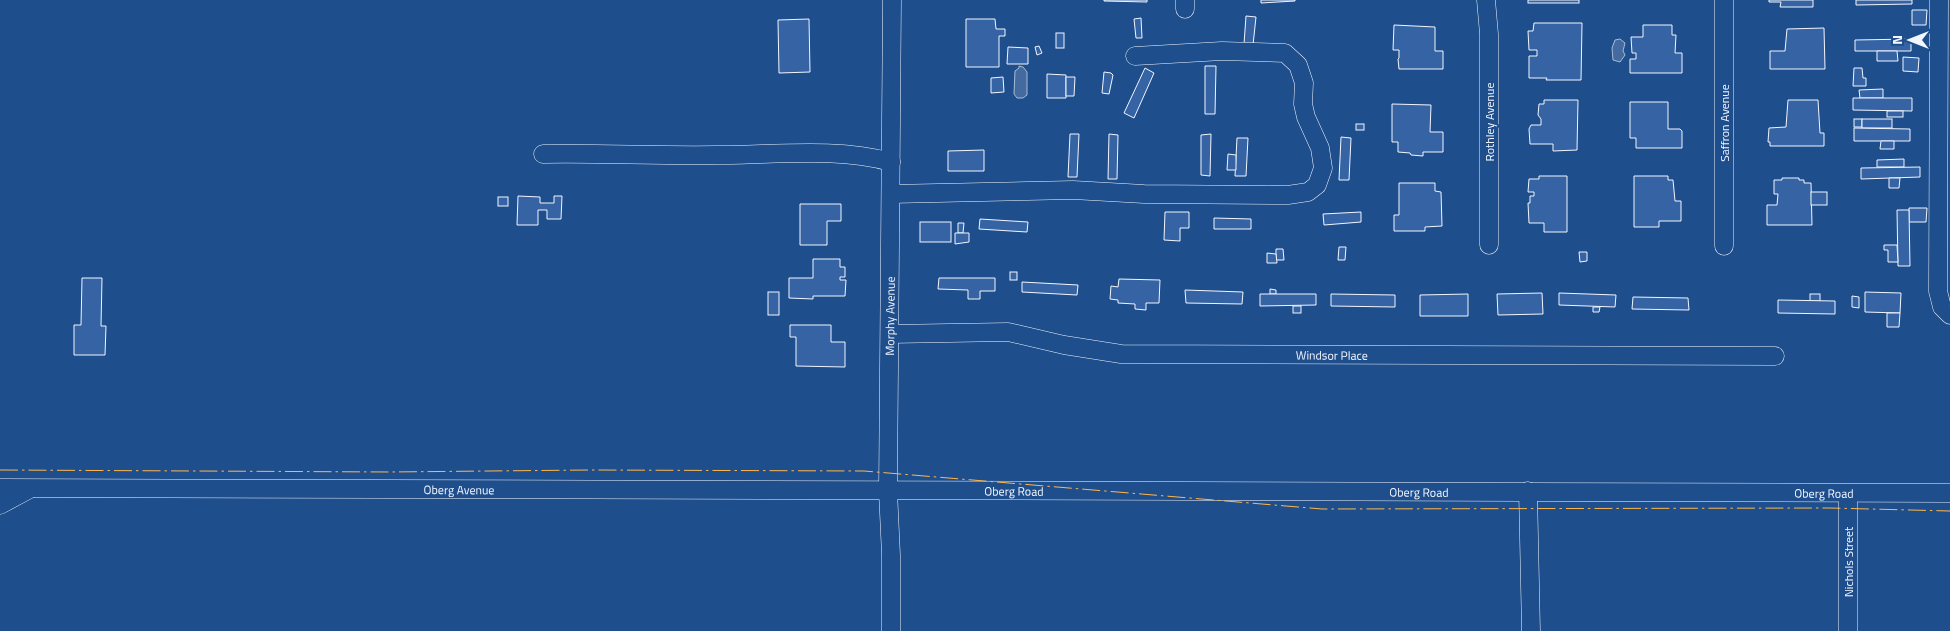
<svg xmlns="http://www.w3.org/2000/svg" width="1950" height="631" font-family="'Titillium Web',sans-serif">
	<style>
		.water { fill: #446ba0; stroke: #a8bbd7 }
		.building { fill: #3563a3; stroke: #f2f6ff }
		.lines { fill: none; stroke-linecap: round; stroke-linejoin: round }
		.minor-casing { stroke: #f2f6ff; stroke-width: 19 }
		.minor { stroke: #1f4e8c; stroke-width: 18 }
		.power { stroke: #ffb74d; stroke-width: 1; stroke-dasharray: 18 4 2.5 4; stroke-linecap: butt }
		.labels { text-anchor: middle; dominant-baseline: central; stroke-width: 4; stroke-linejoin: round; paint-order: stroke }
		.street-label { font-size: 12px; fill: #f2f6ff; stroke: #1f4e8c }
	</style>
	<rect width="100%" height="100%" fill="#1f4e8c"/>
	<g class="water">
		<path d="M1620 39 1625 43 1623 51 1625 55 1620 62 1613 60 1612 48 1615 40Z"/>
		<path d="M1019 66 1023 67 1027 72V95L1023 98H1017L1014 94 1015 71 1019 68Z"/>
	</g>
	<g class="building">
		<path d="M1104 0H1147V2L1104 1Z"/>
		<path d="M1261 0H1295V1L1261 3Z"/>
		<rect x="1528" y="0" width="51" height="3"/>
		<path d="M1769 0H1813V7H1780L1781 2H1769Z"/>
		<path d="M1856 0H1912V4L1856 5Z"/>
		<path d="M1912 10H1927L1926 25H1912Z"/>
		<path d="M1246 16 1256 17 1253 45 1244 44Z"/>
		<path d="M1141 18 1142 38H1136L1134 19Z"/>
		<path d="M809 19 810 72 779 73 778 20Z"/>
		<path d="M966 19H995L996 29H1005V36H999V67H966Z"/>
		<path d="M1534 23H1582L1581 80H1546L1547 78H1529V56H1537V50H1529L1528 31H1533Z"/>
		<path d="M1394 25 1435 27V51H1443V69H1399L1398 59 1399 58V50H1393Z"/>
		<path d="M1643 25H1672V35H1676L1675 53H1682V73H1630V59H1636V53H1632L1631 37H1643Z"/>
		<path d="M1824 28 1825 69H1770V51H1785L1787 29Z"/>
		<rect x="1056" y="33" width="8" height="15"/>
		<path d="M1911 39V51H1855V40Z"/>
		<path d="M1039 46 1042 53 1037 55 1035 47Z"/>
		<path d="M1008 47 1028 48V64H1007Z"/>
		<path d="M1877 51H1897L1898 61H1877Z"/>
		<path d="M1903 57 1919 58 1918 72 1903 71Z"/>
		<path d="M1205 66H1216L1215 114H1205Z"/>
		<path d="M1145 68 1154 73 1134 118 1124 113Z"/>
		<path d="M1854 68H1862L1863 78H1866V86H1853Z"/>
		<path d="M1104 72 1111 73 1113 75 1109 94 1102 93Z"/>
		<path d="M1047 74 1066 75V98H1047Z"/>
		<path d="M1003 77 1004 92 991 93V78Z"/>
		<path d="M1066 77H1075L1074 96H1066Z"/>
		<path d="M1883 89V98H1860L1859 90Z"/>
		<path d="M1853 98H1912V111L1853 110Z"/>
		<path d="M1544 100H1578L1577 150 1553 151V144H1530L1529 129 1531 125H1541V119L1538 115 1539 104H1544Z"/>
		<path d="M1788 100H1818L1820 133H1824V146H1770V142H1768L1769 128 1786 127Z"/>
		<path d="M1630 102H1668V129H1680L1682 131V148H1636V138H1630Z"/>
		<path d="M1392 104 1431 105 1430 132H1443V152H1423V156L1411 155 1410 153 1398 152V142H1392Z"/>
		<rect x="1887" y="111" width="16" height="6"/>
		<rect x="1854" y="119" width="8" height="8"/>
		<rect x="1862" y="119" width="30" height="9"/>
		<rect x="1356" y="124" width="8" height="6"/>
		<path d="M1854 128 1910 129V141H1854Z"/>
		<path d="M1070 134H1079L1077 177H1068Z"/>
		<path d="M1109 134 1118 135 1117 179H1108Z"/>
		<path d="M1211 134 1210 176 1201 175V135Z"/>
		<path d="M1341 137 1351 138 1349 180H1339Z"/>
		<path d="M1237 138H1248L1246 176H1235Z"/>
		<path d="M1881 141H1894V149H1880Z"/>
		<path d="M984 150V171H948V151Z"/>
		<path d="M1228 154 1236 155V170H1227Z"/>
		<path d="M1904 159V167H1877V160Z"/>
		<path d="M1920 167V177L1861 179V168Z"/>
		<path d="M1539 176H1567V232H1544V223H1529L1528 203H1530V196H1534V192H1528L1529 179H1539Z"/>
		<path d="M1634 176H1668V180H1673L1675 201H1681V221H1659V227H1634Z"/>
		<path d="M1782 178H1799V180H1804V183H1811L1812 225H1767V205H1777L1778 194H1774V180H1782Z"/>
		<path d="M1889 178H1900L1899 188H1889Z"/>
		<path d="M1399 183H1435V191L1441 192 1442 226 1425 227V231H1394V215H1399Z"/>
		<rect x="1811" y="192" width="16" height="13"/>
		<path d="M518 196 540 197V203H554V196H562L561 219H547V210H538V225H517Z"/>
		<rect x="498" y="197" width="10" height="9"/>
		<path d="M800 204H841V221H827V245H800Z"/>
		<path d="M1909 208H1927L1926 222H1909Z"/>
		<path d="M1897 210H1909L1910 266H1898Z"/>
		<path d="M1165 212H1189V228H1180V241L1164 240Z"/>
		<path d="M1361 212V222L1324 225 1323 214Z"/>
		<path d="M1214 218 1251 219V229H1214Z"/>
		<path d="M980 219 1028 222 1027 232 979 229Z"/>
		<rect x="920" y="222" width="31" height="20"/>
		<path d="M958 223H964L963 233H958Z"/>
		<path d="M955 233H969V242L955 244Z"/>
		<path d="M1884 245H1897L1898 262H1888V250H1884Z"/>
		<path d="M1339 247H1346L1345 260H1338Z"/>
		<path d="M1276 249H1283L1284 260H1276Z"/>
		<path d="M1579 252H1587V261L1580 262Z"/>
		<path d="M1267 253 1276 254 1277 263H1267Z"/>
		<path d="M813 259H840V267H845V277H840V280H846L845 296H813V299L789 298V278H813Z"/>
		<rect x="1010" y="272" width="7" height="8"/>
		<path d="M82 278H102L101 326H106L105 355H74V325H81Z"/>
		<path d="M939 278H995V291H980V299H968V290L938 289Z"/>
		<path d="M1119 279 1160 280 1159 303H1146V310L1135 309V304L1118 303V300L1110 299 1111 286 1118 287Z"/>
		<path d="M1022 282 1078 285 1077 295 1022 292Z"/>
		<path d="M1270 289 1276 290V294H1270Z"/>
		<path d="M1185 290 1243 292 1242 304 1186 303Z"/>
		<rect x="768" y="292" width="11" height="23"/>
		<path d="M1865 292 1901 293 1900 313 1865 312Z"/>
		<path d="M1542 293 1543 314 1498 315 1497 294Z"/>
		<path d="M1559 293 1616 295 1615 307 1559 305Z"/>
		<path d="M1260 294H1316V305L1260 306Z"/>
		<path d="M1331 294 1395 295V307L1331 306Z"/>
		<path d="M1468 294V316H1420V295Z"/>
		<rect x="1810" y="294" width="10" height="7"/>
		<path d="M1852 296 1859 297V308L1852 307Z"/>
		<path d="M1633 297 1688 298 1689 310 1632 309Z"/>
		<path d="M1778 300 1835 301V314L1778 313Z"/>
		<rect x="1293" y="306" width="8" height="7"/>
		<path d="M1593 307H1600L1599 312H1593Z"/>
		<path d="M1887 313H1900L1899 327H1887Z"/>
		<path d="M790 325H831V342H845V367L796 366V337H790Z"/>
	</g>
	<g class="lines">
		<defs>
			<g id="minor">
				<path d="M1185 0V9"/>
				<path d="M1486 0 1489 34V245"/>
				<path d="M1939 0 1938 291 1942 307 1950 315"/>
				<path d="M543 154C601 153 659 156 717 155 774 155 837 147 891 162"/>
				<path d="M891 194 1073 190 1144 194 1288 195 1308 192 1317 185 1323 168 1320 148 1306 117 1303 104 1304 83 1298 65 1285 53 1222 51 1135 56"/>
				<path d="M1724 246V0"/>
				<path id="s1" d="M890 334 1008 332 1064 345 1121 354 1775 356"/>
				<path id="s2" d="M0 488 1950 493"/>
				<path d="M1528 491 1531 631"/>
				<path d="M1848 494V631"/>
				<path d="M0 505 28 490"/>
				<path id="s3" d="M891 631V555L888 491 892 0"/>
			</g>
		</defs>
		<use href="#minor" class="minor-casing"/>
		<use href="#minor" class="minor"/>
		<path class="power" d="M0 470 389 472 590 470 864 471 1322 509 1829 508 1950 511"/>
	</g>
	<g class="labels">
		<g class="street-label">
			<text transform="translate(1489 122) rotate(-90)">Rothley Avenue</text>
			<text transform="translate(1724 123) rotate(-90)">Saffron Avenue</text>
			<text stroke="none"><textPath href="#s3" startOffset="315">Morphy Avenue</textPath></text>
			<text stroke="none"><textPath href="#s1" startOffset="444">Windsor Place</textPath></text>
			<text stroke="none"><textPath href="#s2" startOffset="459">Oberg Avenue</textPath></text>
			<text stroke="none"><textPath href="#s2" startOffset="1014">Oberg Road</textPath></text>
			<text stroke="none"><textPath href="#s2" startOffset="1419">Oberg Road</textPath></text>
			<text stroke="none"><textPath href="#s2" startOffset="1824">Oberg Road</textPath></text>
			<text transform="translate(1848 562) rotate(-90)">Nichols Street</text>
		</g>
	</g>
	<g transform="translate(1910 40) rotate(270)" stroke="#1f4e8c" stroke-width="4" paint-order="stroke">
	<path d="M0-4L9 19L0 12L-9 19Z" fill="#f2f6ff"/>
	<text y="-8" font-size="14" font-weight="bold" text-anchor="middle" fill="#f2f6ff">N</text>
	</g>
</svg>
